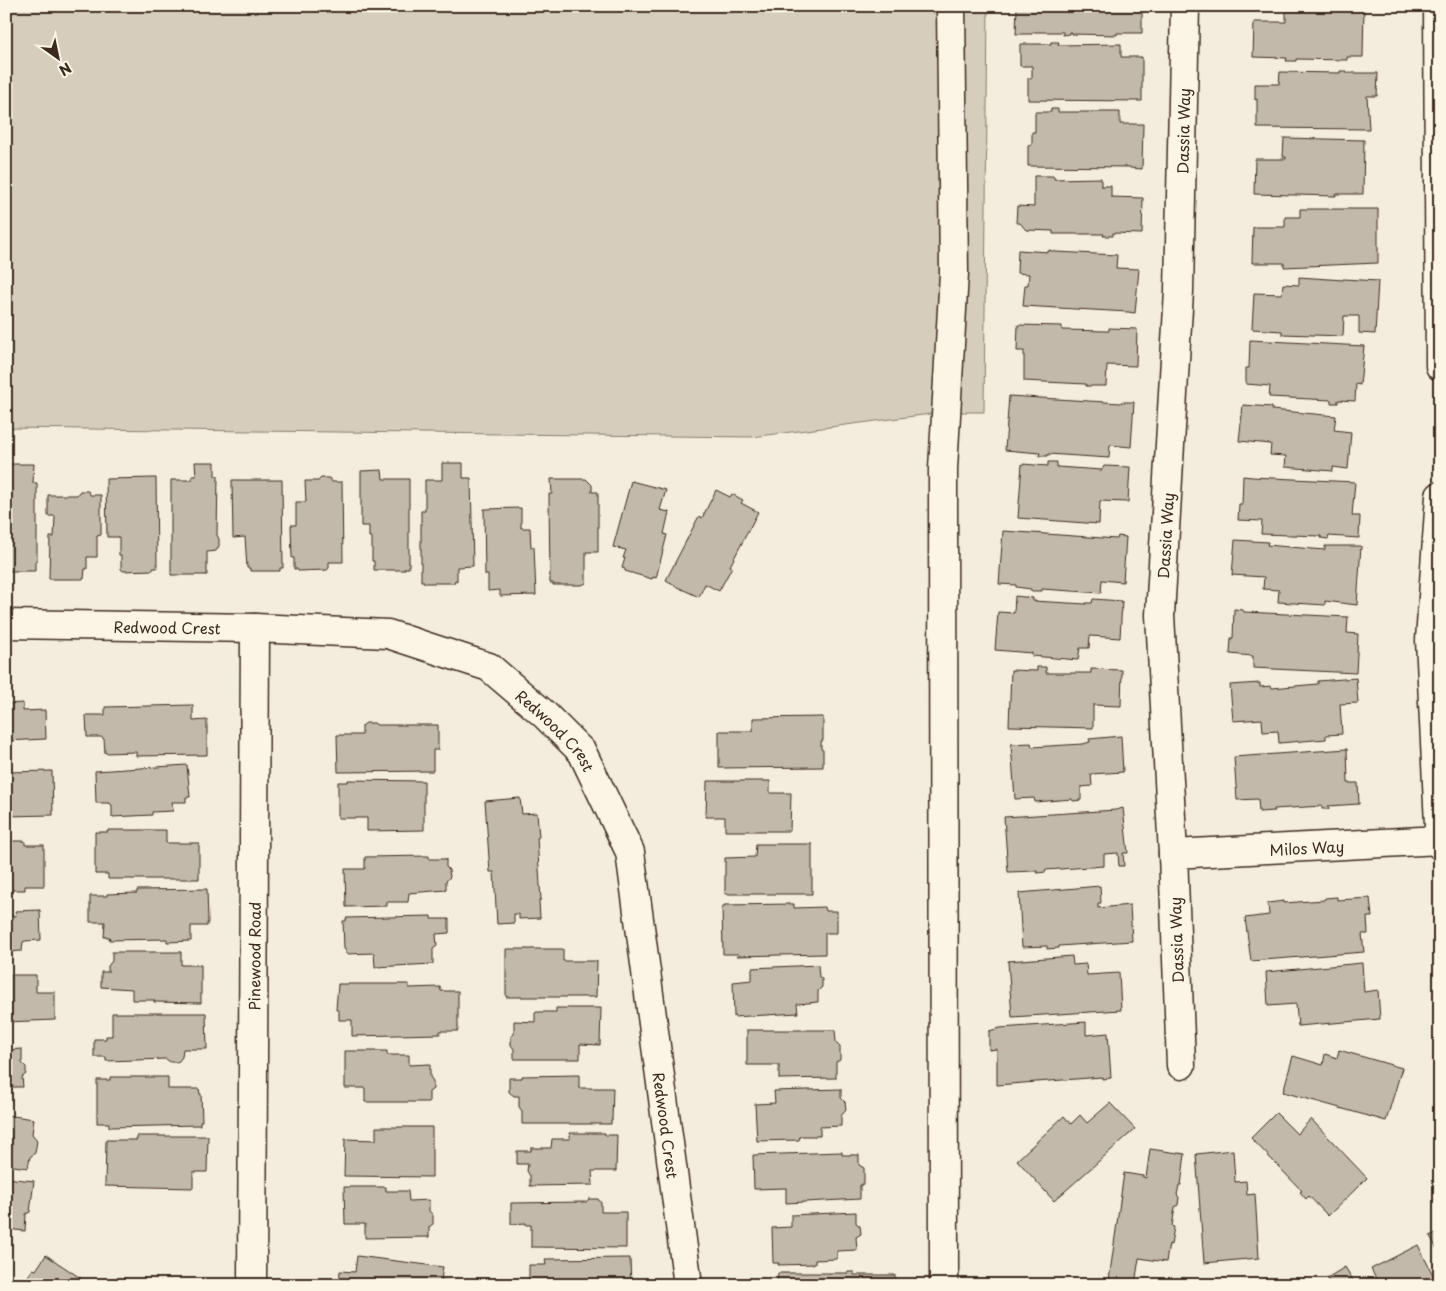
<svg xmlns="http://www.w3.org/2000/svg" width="1446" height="1291" font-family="'Playpen Sans',sans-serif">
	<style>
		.green { fill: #d6cdbd; stroke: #887c6e }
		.building { fill: #c3b9aa; stroke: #3b2a1e }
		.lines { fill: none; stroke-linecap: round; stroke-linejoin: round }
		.minor-casing { stroke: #3b2a1e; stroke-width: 31 }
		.minor { stroke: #fcf5e5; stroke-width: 28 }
		.labels { text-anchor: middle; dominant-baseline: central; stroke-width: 4; stroke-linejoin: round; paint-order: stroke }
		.street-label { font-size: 15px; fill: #3b2a1e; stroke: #fcf5e5 }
	</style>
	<rect width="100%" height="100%" fill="#f4eddd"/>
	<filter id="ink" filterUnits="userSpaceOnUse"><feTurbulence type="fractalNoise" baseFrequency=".02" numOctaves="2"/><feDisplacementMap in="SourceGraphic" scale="10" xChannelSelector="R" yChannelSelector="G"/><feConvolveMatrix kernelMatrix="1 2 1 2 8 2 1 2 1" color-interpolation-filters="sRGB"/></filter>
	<g filter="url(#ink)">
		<path class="green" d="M6 6H988L984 412H946L752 437 6 428Z"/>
		<g class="building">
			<path d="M1017 6H1142V33H1117V35L1071 34V32H1069V34L1063 35V32H1033L1032 34H1016Z"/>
			<path d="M1301 6H1364L1363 57H1347V60L1296 59V61H1286L1287 58 1253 57 1254 22H1286V11H1301Z"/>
			<path d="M1051 42H1059L1058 45 1121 44V57H1142V101L1028 100V78H1032V66H1020V44H1051Z"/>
			<path d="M1340 71H1347V73H1378L1377 96H1367L1369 129 1257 128V99L1255 100V84H1279L1280 72 1340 73Z"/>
			<path d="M1051 109H1058V112H1120V124H1143L1142 169 1130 168V167L1028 166V146L1032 145V132H1035V112H1051Z"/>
			<path d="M1284 138 1364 140 1363 194H1335L1336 196 1254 194 1255 159H1286V157H1283Z"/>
			<path d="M1034 176H1054V179L1101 178V186H1111V197L1143 198 1142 234 1113 233V236H1103L1104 234H1053V231L1026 230 1020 223H1016L1017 206 1034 207Z"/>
			<path d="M1300 209H1378V263L1284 267V263H1252L1253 227H1285V217H1300Z"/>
			<path d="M1018 250 1049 252V250L1056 252 1117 255 1116 268 1139 269 1135 313 1128 312 1023 306 1025 285H1028L1029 274 1017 273Z"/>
			<path d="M1299 277 1343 280V279L1378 281 1375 334 1359 333V316H1344L1343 336 1282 334V331L1252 329 1254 293 1282 294 1283 284 1299 285Z"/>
			<path d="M1018 325 1062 326V330L1106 331H1109V328L1137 329 1136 366 1107 365 1106 386H1086V384L1024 381V351H1017Z"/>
			<path d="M1250 340 1364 346 1360 385 1356 384 1355 401 1338 400V403H1331V400L1269 397 1270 386 1246 384V368H1249Z"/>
			<path d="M1009 396 1121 403V402H1134L1131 447 1110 445 1109 458 1048 454V456H1039L1040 453 1005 450Z"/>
			<path d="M1243 405 1272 407V410L1336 416 1334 430 1351 432 1348 469 1333 467V471L1285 467 1286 456 1270 455 1271 444 1239 441Z"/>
			<path d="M195 462H215V476H218L217 535 219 539V546L216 551 207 552V575H171V480H192V476H196Z"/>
			<path d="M1048 462H1057V467L1102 470 1104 466 1130 467 1128 502 1100 501 1099 524 1018 518 1022 464 1048 466Z"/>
			<path d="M442 463H463V478H471L473 566 457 567V581L455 580 454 583H424V581H421V511H425V480H442Z"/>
			<path d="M6 464H34L33 483H37V561H35V571H6Z"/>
			<path d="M382 470 383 479H409V568H405L404 570H374V561H372V537H369V526H361V471Z"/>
			<path d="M1243 476 1252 477 1355 482 1352 516H1360L1359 538 1329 536 1328 539 1321 538V536L1261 534 1262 521 1238 520 1239 504H1242Z"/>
			<path d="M156 478 157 568H153V570L123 571 121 569V555H119V537H107L106 479Z"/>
			<path d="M321 478H329L332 482H342L343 562H329V568L327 570 298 571 297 569H294V558H292L291 525H296V502H306L305 481H318Z"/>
			<path d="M551 479H586L592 485V492H598V552H586V583L582 585H553V583H550L549 494H552Z"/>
			<path d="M232 480H282L283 568H280V571H250V568H247L245 537 233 538Z"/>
			<path d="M631 481 666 490 660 510 669 512 664 534 667 535 656 578 653 577 652 579 625 571V569L622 568 625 558H623L626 550 613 547Z"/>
			<path d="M716 490 730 497 732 494 743 500 741 503 758 512 730 566 732 567 719 591 705 584 699 597 675 586V585L666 580 699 516 702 518Z"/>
			<path d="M80 491H88L90 495H101V535L97 536V557H87V569H85L84 579H49L50 537H54L55 516H48V495H77Z"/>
			<path d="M521 508V528H530L531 547H534L536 595 500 596V590L488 591V575H485L484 509Z"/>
			<path d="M1003 531 1117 539 1118 536 1126 537 1123 582 1102 580 1101 593 1042 589V591H1031V589L1016 587V585L999 584Z"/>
			<path d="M1235 540 1268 542 1267 545 1278 546 1325 550V546H1361L1357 605 1325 601V605L1278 602 1279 590 1263 589 1264 577 1232 575Z"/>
			<path d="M1015 596 1033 598V601L1086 604V603H1092L1093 599 1122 601 1120 638 1090 636 1089 648H1080L1078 660 1032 656V653L995 650 998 612 1014 613Z"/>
			<path d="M1234 609 1243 610 1244 612 1348 617 1347 633 1358 634 1356 673 1253 668V656L1230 654 1231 638H1233Z"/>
			<path d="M1037 667H1046V673H1091V669L1122 670 1121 706 1093 705V728L1009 726 1011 670 1037 671Z"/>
			<path d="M1356 678 1358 703 1340 704 1342 734 1326 735V739L1279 743 1278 731 1263 732 1262 719 1233 721 1230 685 1260 683V687L1271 686 1272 688 1318 684V681Z"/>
			<path d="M23 703V711L45 710 46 739 6 741V704Z"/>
			<path d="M193 705V721L207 720V755L136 756V752L105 753 104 739 101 737H87L86 715H105V707Z"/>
			<path d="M823 717V741H821V749L823 750V767L719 768V731H753V718Z"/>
			<path d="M366 723H374L377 725H438V750H433V771L338 772 337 735H362V726Z"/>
			<path d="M1121 736 1123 772 1091 774 1092 786 1081 787V800L1073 801 1072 799 1035 802 1034 798 1015 799 1011 744 1031 743 1032 747 1083 744 1090 742 1089 739Z"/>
			<path d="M1347 749 1348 783H1358L1359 804 1328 806 1329 809H1322V806L1274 809 1275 811 1259 812 1258 799 1237 800 1234 757Z"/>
			<path d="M187 765 190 797H186V802H172L173 811 152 812V815L112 817V805L109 803H96L95 771Z"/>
			<path d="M52 771 53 815 6 816V772Z"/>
			<path d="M348 780 424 781V830L367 831V818H338V782H348Z"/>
			<path d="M707 781H770V793H791L790 831H725V817H706Z"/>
			<path d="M520 798 522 814 537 813 539 837 537 838 541 900H539L540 918 519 919V914H514V923L497 924 494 872H490L485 801Z"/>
			<path d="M1123 808 1128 853H1123L1124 866H1119L1118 853 1104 854V866L1045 870 1046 872 1037 873V871L1008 872 1004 817 1116 810Z"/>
			<path d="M108 830H166V843H199V879H108V874H95V832H108Z"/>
			<path d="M6 841H25V845H44V886H25V890H6Z"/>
			<path d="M756 844H812V894H725V858L755 857Z"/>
			<path d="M429 856V859H446V867L449 870 450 877 446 881V890L409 893 408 902H387V906L346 907 345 869H365V857Z"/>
			<path d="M1100 886 1101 903H1098V908L1130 905 1132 941 1059 946V948L1047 949V946L1022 947 1019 893Z"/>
			<path d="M207 889 208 923H207V926H191V941L167 942V939L109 940 110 937H104L105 922H90V896H107V894L137 893V890Z"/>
			<path d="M1337 897V900L1370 898 1372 917H1367L1368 934H1362L1364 952 1251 961 1245 918 1269 915 1268 903 1284 901V903L1324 900 1325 898Z"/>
			<path d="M794 904V908L825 907 826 911H837V933H825V954L737 956 738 954H723L722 907H724V905Z"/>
			<path d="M40 910 41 940 25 941 23 942 22 951 6 952V916H16L15 911Z"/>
			<path d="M431 916V919H449V933L436 934 437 946 433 949V964L375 967 374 953 346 954V949H344L343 921H346V918Z"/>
			<path d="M506 949H563V961H597L596 997H506Z"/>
			<path d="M112 952H181V965H201V1003L154 1002V1000H132V989L101 987V972H108V966L112 961Z"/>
			<path d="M1072 956 1073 965 1086 964 1087 975 1119 973 1121 1010 1012 1017 1008 961Z"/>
			<path d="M1362 963 1364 992 1378 990 1380 1019 1298 1026 1296 1004 1268 1006 1266 972Z"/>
			<path d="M818 965 819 977 822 979V987L818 991V1002L797 1004 798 1013 734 1017 733 982 752 980V968Z"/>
			<path d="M6 975H36V992H55V1020L6 1022Z"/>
			<path d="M338 984H409V988L440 987 441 991H458V1031H440V1034L352 1036V1020H339V1010H336Z"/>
			<path d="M556 1008H601L600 1045 580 1044V1059H514V1049L511 1045V1036L514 1034V1021L535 1022V1012H556Z"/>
			<path d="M112 1013H206L207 1049H183L182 1057 178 1062H170L166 1059 106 1061V1057H94V1039H106V1036H112Z"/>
			<path d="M1086 1022V1035L1108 1033 1111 1078 1102 1079V1077L997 1085V1049L989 1050V1031L1000 1028Z"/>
			<path d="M747 1030H835L836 1042 840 1046V1060L836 1062V1078L779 1079V1065H747Z"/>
			<path d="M22 1049V1063L26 1067V1074L22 1077 23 1087H6V1050Z"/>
			<path d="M1339 1050 1402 1068 1386 1121 1283 1092 1293 1056 1323 1065 1325 1054 1337 1058Z"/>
			<path d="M345 1051H387V1055H409V1065L430 1064V1077L433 1081V1089L429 1092V1102H365V1088H345Z"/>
			<path d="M579 1075V1088H613L612 1120H611V1124H522V1111L519 1107V1096H514L509 1092V1078H522V1076Z"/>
			<path d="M110 1077H168V1089H199L200 1094H201L202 1121H200V1125L109 1127V1123H97V1080H110Z"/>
			<path d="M841 1089V1098L845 1102 846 1110 841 1116V1126L820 1127V1136H800L799 1140 757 1141 755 1104 775 1103 774 1091Z"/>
			<path d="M1110 1103 1135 1129 1054 1201 1017 1160 1064 1116 1071 1124 1080 1115 1087 1123Z"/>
			<path d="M1276 1113 1297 1134 1311 1119 1367 1178 1328 1216 1309 1196 1306 1199 1300 1192 1302 1191 1251 1138Z"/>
			<path d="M6 1115 34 1119 32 1134 37 1140 35 1153 30 1157 28 1168 6 1165Z"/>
			<path d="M376 1127H432V1177L344 1176 345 1139 376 1140Z"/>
			<path d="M570 1133H605V1135H617L616 1171H592L593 1185 530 1186V1176L527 1171 528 1164H517V1151H531V1148H551L552 1139H570Z"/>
			<path d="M137 1136H208L207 1172H193V1188L105 1186 106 1140H137Z"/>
			<path d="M1150 1149 1185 1154 1181 1185H1179L1177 1195 1179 1197 1178 1205 1175 1207 1172 1226 1174 1227 1171 1245 1169 1244 1166 1262 1139 1258 1135 1284 1109 1280 1124 1173 1143 1176V1177L1146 1178Z"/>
			<path d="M1233 1150 1235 1182 1246 1181 1247 1195 1255 1194 1259 1258 1204 1263 1196 1154Z"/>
			<path d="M842 1152V1155H859V1165L864 1168V1182L862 1185H860V1199L786 1203V1188L754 1189 753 1155Z"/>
			<path d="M6 1178 34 1181 30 1212 26 1214 25 1231 6 1229Z"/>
			<path d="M344 1187H386V1191H408L409 1201 429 1200V1211L433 1215V1224L429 1227V1237L365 1238V1224H345Z"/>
			<path d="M589 1199H598L601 1203V1212H626V1248L531 1247V1225H526V1223L511 1224V1203L586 1202Z"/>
			<path d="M856 1212V1223L860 1226 861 1234 856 1237 857 1250 837 1251V1259L815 1260V1264L778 1265 779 1263H773L772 1228 791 1227V1215Z"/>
			<path d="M1440 1231V1255L1430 1236Z"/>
			<path d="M1418 1245 1438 1285H1374L1373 1283 1377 1281 1371 1269Z"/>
			<path d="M46 1255 85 1281 82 1285H22L33 1269 36 1270Z"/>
			<path d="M357 1256 443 1267 441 1280 460 1282 459 1285H339L340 1271 355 1272Z"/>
			<path d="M630 1258 631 1285H529V1265H546L545 1259Z"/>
			<path d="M1345 1267 1356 1285H1332L1327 1278Z"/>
			<path d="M848 1272H854V1275H895V1285H777L778 1273H848Z"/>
		</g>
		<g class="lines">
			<defs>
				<g id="minor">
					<path d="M1438 6 1440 366"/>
					<path d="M1440 496 1430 640 1440 845"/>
					<path id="s1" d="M6 624 255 628 388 634 489 667 545 715 582 752 630 852 688 1285"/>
					<path id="s2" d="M1173 854 1440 840"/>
					<path id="s3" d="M1181 1065 1173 854 1160 615 1179 291 1185 6"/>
					<path id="s4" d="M252 1285 255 628"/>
					<path d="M944 1285 943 469 954 273 951 6"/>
				</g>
			</defs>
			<use href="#minor" class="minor-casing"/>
			<use href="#minor" class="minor"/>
		</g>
	</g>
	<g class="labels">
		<g class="street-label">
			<text stroke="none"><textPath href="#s3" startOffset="935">Dassia Way</textPath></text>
			<text stroke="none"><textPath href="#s3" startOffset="530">Dassia Way</textPath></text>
			<text stroke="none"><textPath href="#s1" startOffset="161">Redwood Crest</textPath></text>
			<text stroke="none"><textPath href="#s1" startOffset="581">Redwood Crest</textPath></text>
			<text stroke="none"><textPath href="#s2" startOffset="134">Milos Way</textPath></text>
			<text transform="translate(1176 940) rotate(-92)">Dassia Way</text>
			<text stroke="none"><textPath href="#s4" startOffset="329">Pinewood Road</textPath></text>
			<text stroke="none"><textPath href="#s1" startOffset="1001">Redwood Crest</textPath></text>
		</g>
	</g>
	<rect width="1446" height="1291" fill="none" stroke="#fcf5e5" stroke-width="25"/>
	<rect x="12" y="12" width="1421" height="1266" fill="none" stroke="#3b2a1e" stroke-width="2" filter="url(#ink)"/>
	<g transform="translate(58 58) rotate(147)" stroke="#fcf5e5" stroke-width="4" paint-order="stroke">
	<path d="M0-4L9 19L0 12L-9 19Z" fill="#3b2a1e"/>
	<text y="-8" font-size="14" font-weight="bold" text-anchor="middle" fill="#3b2a1e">N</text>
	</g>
</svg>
